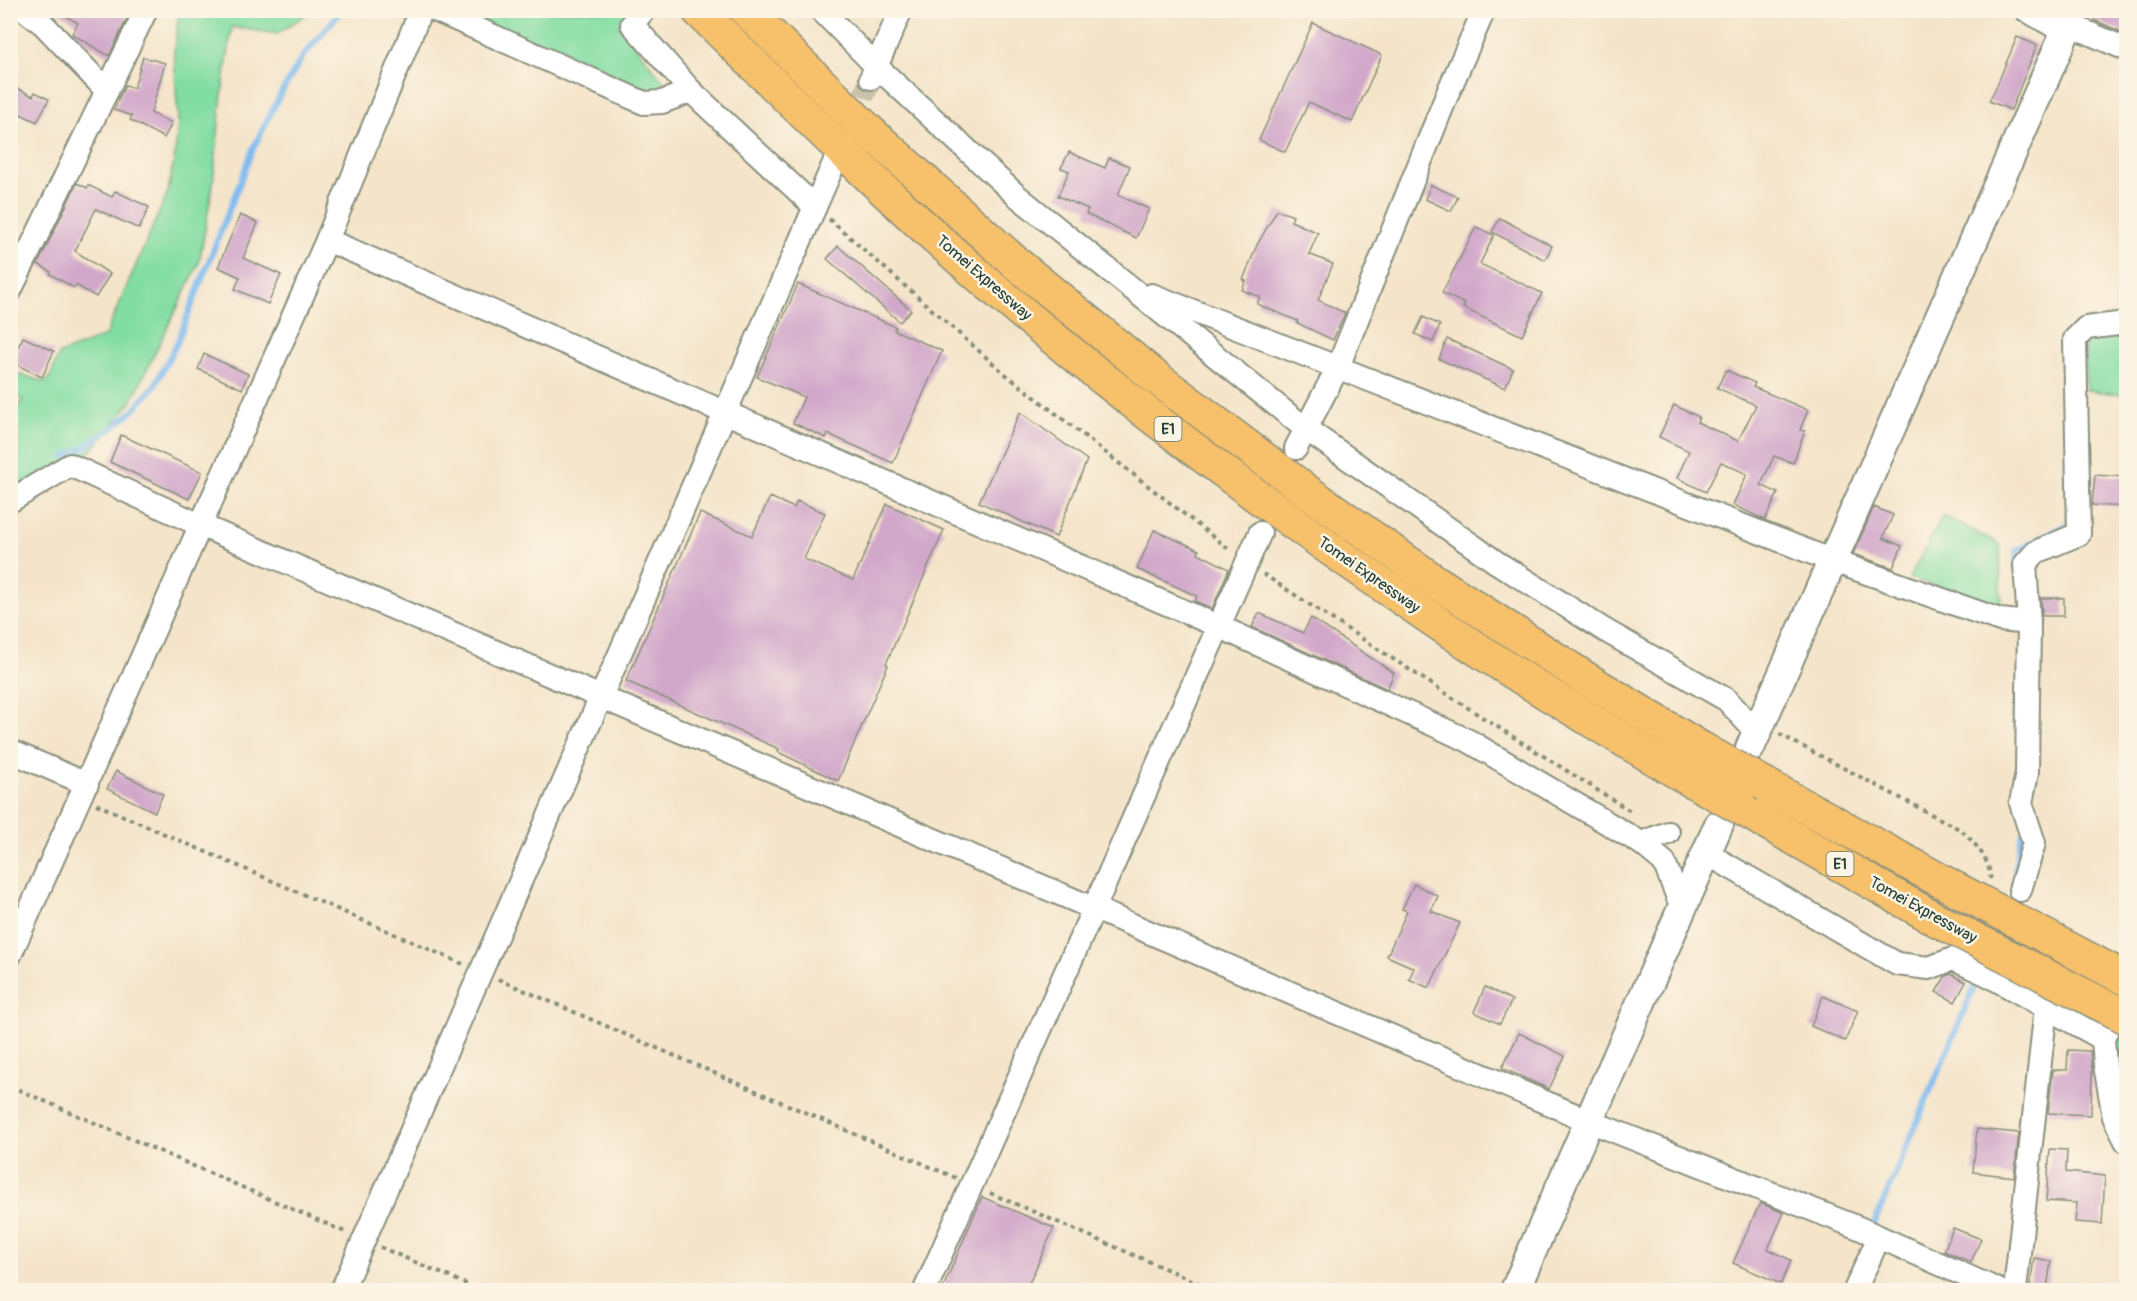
<svg xmlns="http://www.w3.org/2000/svg" width="2137" height="1301" font-family="Pangolin,sans-serif">
	<style>
		.green { fill: #82dda3; stroke: #508d6c; stroke-width: 1.5 }
		.lines { fill: none; stroke-linecap: round; stroke-linejoin: round }
		.stream { stroke: #7ebbf1; stroke-width: 6 }
		.building { fill: #d1a8ca }
		.minor-tunnel { stroke: #c9c3ab; stroke-width: 22; stroke-dasharray: 22 11; stroke-linecap: butt }
		.minor-casing { stroke: #8a907e; stroke-width: 26 }
		.tertiary-casing { stroke: #8a907e; stroke-width: 32 }
		.motorway-casing { stroke: #8a907e; stroke-width: 36 }
		.path { stroke: #8a907e; stroke-width: 4; stroke-dasharray: 4.5 4.5; stroke-linecap: butt }
		.minor { stroke: #fff; stroke-width: 22 }
		.tertiary { stroke: #fff; stroke-width: 28 }
		.motorway { stroke: #f7c06b; stroke-width: 33 }
		.motorway-bridge-casing { stroke: #8a907e; stroke-width: 36; stroke-linecap: butt }
		.motorway-bridge { stroke: #f7c06b; stroke-width: 33 }
		.labels { text-anchor: middle; dominant-baseline: central; stroke-width: 5; stroke-linejoin: round; paint-order: stroke }
		.shield { fill: #fcf5e5; stroke: #617469; stroke-width: 1.5 }
		.shield-label { font-size: 15px; font-weight: bold; fill: #1f3d34 }
		.street-label { font-size: 16px; fill: #1f3d34; stroke: #fcf5e5 }
	</style>
	<rect width="100%" height="100%" fill="#fcf5e5"/>
	<filter id="ink" filterUnits="userSpaceOnUse"><feTurbulence type="fractalNoise" baseFrequency=".0167" numOctaves="2"/><feDisplacementMap in="SourceGraphic" scale="12" xChannelSelector="R" yChannelSelector="G"/><feConvolveMatrix kernelMatrix="1 2 1 2 8 2 1 2 1" color-interpolation-filters="sRGB"/></filter>
	<filter id="wash" filterUnits="userSpaceOnUse"><feTurbulence type="fractalNoise" baseFrequency=".008" numOctaves="4" result="noise"/><feDisplacementMap in="SourceGraphic" scale="24" xChannelSelector="R" yChannelSelector="G"/><feGaussianBlur stdDeviation="1.35" result="paint"/><feColorMatrix in="noise" values="0 0 0 0 0 0 0 0 0 0 0 0 0 0 0 0 0 1.4 0 .05"/><feComposite in="paint" operator="in"/></filter>
	<g filter="url(#wash)">
		<rect width="100%" height="100%" fill="#f4e4c9"/>
		<g class="green">
			<path d="M179 11H311L277 34 232 27 221 102 213 184 199 263 131 402 91 451 11 501V416L23 400 11 393 10 372 46 382 51 375 59 354 105 336 168 192 175 155 178 120 174 52Z"/>
			<path d="M457 11H631L619 26 669 88 650 93 567 61Z"/>
			<path d="M2126 330V395L2086 390 2085 343 2094 335Z"/>
			<path d="M1943 516 2000 544 2001 607 1909 578Z"/>
			<path d="M2126 1010V1136L2103 1039Z"/>
		</g>
		<g class="lines">
			<g class="stream">
				<path d="M65 457 85 447 112 428 133 411 155 385 177 343 253 149 281 93 304 55 342 10"/>
				<path d="M2041 538 2069 524V517"/>
				<path d="M2016 565V551L2032 543"/>
				<path d="M2015 869 2022 835"/>
				<path d="M1874 1224 1976 983"/>
			</g>
		</g>
		<g id="blocks">
			<g class="building">
				<path d="M55 10H131L109 56 72 34 78 23Z"/>
				<path d="M2098 10H2116L2127 15V27L2124 33 2094 20Z"/>
				<path d="M1313 23 1382 55 1352 122 1309 102 1285 152 1259 140Z"/>
				<path d="M2017 37 2037 45 2011 110 1989 101 1997 85Z"/>
				<path d="M143 57 165 63 151 113 172 123 164 138 130 120 132 116 114 110 125 85 134 88Z"/>
				<path d="M10 85 33 96 35 92 49 99 37 122 10 109Z"/>
				<path d="M1069 152 1105 168 1109 158 1130 166 1118 195 1149 209 1136 238 1086 214 1088 209 1058 196 1069 171 1061 168Z"/>
				<path d="M77 183 87 188 88 185 112 197 115 191 149 207 139 229 96 209 75 251 110 274 96 297 76 285 74 288 50 274 51 272 38 264Z"/>
				<path d="M1431 185 1458 197 1451 211 1425 199Z"/>
				<path d="M1277 210 1293 216 1291 221 1318 233 1309 254 1333 264 1318 300 1345 313 1333 340 1297 323 1298 321 1257 304 1260 297 1242 290 1246 281 1243 280 1257 245Z"/>
				<path d="M240 215 258 223 243 258 281 275 268 304 235 289 240 277 218 267Z"/>
				<path d="M1500 218 1552 246 1545 260 1492 232Z"/>
				<path d="M1476 227 1494 235 1480 264 1542 293 1522 336 1463 308 1465 304 1442 293Z"/>
				<path d="M838 246 911 310 900 322 827 259Z"/>
				<path d="M798 284 896 327 894 330 942 351 893 463 828 434 826 438 793 423 804 397 757 377Z"/>
				<path d="M1423 317 1440 325 1433 342 1415 334Z"/>
				<path d="M23 337 54 351 42 377 11 362Z"/>
				<path d="M1447 339 1513 369 1505 388 1439 359Z"/>
				<path d="M204 354 248 374 242 389 198 369Z"/>
				<path d="M1726 370 1755 383 1753 387 1808 410 1800 430 1805 431 1793 463 1774 456 1761 485 1778 493 1765 520 1733 505 1747 474 1721 462 1706 492 1677 478 1689 451 1659 437 1674 405 1699 417 1697 422 1738 441 1756 405 1717 388Z"/>
				<path d="M1020 412 1087 460 1056 537 979 502Z"/>
				<path d="M121 435 202 472 189 499 110 462Z"/>
				<path d="M2095 475 2127 477V507L2092 505Z"/>
				<path d="M770 497 794 508 797 501 825 513 804 559 853 580 887 504 944 530 886 664 888 665 838 781 778 752 779 749 626 681 700 513 752 536Z"/>
				<path d="M1874 507 1893 515 1883 538 1902 546 1893 568 1853 554Z"/>
				<path d="M1154 530 1199 550 1198 553 1229 569 1212 609 1195 601 1197 596 1137 569Z"/>
				<path d="M2041 598H2064V616H2042Z"/>
				<path d="M1259 613 1303 633 1311 618 1394 673 1387 689 1252 627Z"/>
				<path d="M116 771 163 794 155 812 107 789Z"/>
				<path d="M1414 884 1438 896 1431 911 1460 923 1429 988 1409 979 1414 968 1387 956 1407 911 1402 909Z"/>
				<path d="M1951 974 1966 982 1955 1002 1936 992 1945 977Z"/>
				<path d="M1485 987 1512 1000 1500 1024 1474 1012Z"/>
				<path d="M1823 996 1858 1011 1845 1041 1811 1026Z"/>
				<path d="M1519 1033 1565 1056 1549 1089 1502 1068Z"/>
				<path d="M2068 1050 2090 1051 2092 1071 2091 1115 2048 1113 2053 1070H2067Z"/>
				<path d="M1977 1129 2019 1133 2014 1177 1973 1172Z"/>
				<path d="M2050 1149 2067 1150 2066 1172 2105 1176 2102 1224 2075 1222 2077 1203 2046 1201Z"/>
				<path d="M982 1197 1054 1228 1026 1290H942Z"/>
				<path d="M1760 1203 1784 1213 1768 1249 1791 1260 1781 1284 1733 1263Z"/>
				<path d="M1953 1228 1981 1239 1971 1262 1944 1251Z"/>
				<path d="M2034 1258 2051 1261 2047 1288 2030 1286Z"/>
			</g>
		</g>
	</g>
	<g filter="url(#ink)">
		<use href="#blocks" fill-opacity="0" stroke="#8a907e" stroke-width="1.5"/>
		<g class="lines">
			<path class="minor-tunnel" d="M850 127 871 79"/>
			<defs>
				<g id="minor">
					<path d="M25 10 43 24 107 91"/>
					<path d="M435 10 644 103 662 102 691 91"/>
					<path d="M644 10 632 24 691 91 815 207"/>
					<path d="M821 10 876 66 1016 195 1306 429 1496 562 1606 631 1727 700 1757 733"/>
					<path d="M2026 10 2066 33"/>
					<path d="M2070 25 2126 49"/>
					<path d="M871 78 901 10"/>
					<path d="M327 240 1218 626 1469 741 1641 843 1664 862 1682 908"/>
					<path d="M10 291 146 10"/>
					<path d="M1152 295 1833 561 2000 620 2029 623"/>
					<path d="M1296 448 1338 367 1449 90 1484 10"/>
					<path d="M10 501 70 465 200 525 1589 1121 1859 1228 1998 1290"/>
					<path d="M10 751 87 784"/>
					<path d="M1641 843 1668 833"/>
					<path d="M1706 853 1897 964 1929 968 1953 959 1986 974 2103 1039"/>
					<path d="M2020 890 2034 843 2021 803 2027 773 2029 623 2025 564 2036 552 2079 534 2075 339 2086 328 2126 323"/>
					<path d="M10 955 327 240 421 10"/>
					<path d="M2126 993 2119 1002 2103 1039 2105 1065 2114 1117 2126 1141"/>
					<path d="M342 1290 835 161"/>
					<path d="M925 1290 1260 533"/>
					<path d="M1855 1290 1879 1237"/>
					<path d="M2015 1290 2046 1007"/>
				</g>
				<g id="tertiary">
					<path d="M1750 748 2075 10"/>
					<path d="M1515 1290 1719 824"/>
				</g>
				<g id="motorway">
					<path d="M698 10C796 106 893 203 998 292 1131 405 1271 510 1416 608 1504 669 1597 724 1689 779"/>
					<path d="M746 10 870 132 1017 264 1154 376 1305 490 1433 580 1588 680 1702 749"/>
					<path d="M1766 785 1956 889"/>
					<path d="M1741 808 1939 921"/>
				</g>
			</defs>
			<use href="#minor" class="minor-casing"/>
			<use href="#tertiary" class="tertiary-casing"/>
			<use href="#motorway" class="motorway-casing"/>
			<g class="path">
				<path d="M829 219 1004 373 1230 550"/>
				<path d="M1263 574 1485 719 1632 812"/>
				<path d="M1779 734 1961 830C1974 842 1990 859 1990 877L1992 878"/>
				<path d="M96 804 463 964"/>
				<path d="M498 979 956 1178"/>
				<path d="M10 1086 345 1232"/>
				<path d="M990 1193 1215 1290"/>
				<path d="M380 1247 480 1290"/>
			</g>
			<use href="#minor" class="minor"/>
			<use href="#tertiary" class="tertiary"/>
			<use href="#motorway" class="motorway"/>
			<defs>
				<g id="motorway-bridge">
					<path d="M1702 749 1766 785"/>
					<path d="M1689 779 1741 808"/>
					<path d="M1956 889 2126 979"/>
					<path d="M1939 921 2126 1017"/>
				</g>
			</defs>
			<use href="#motorway-bridge" class="motorway-bridge-casing"/>
			<use href="#motorway-bridge" class="motorway-bridge"/>
		</g>
	</g>
	<g class="labels">
		<g class="shield">
			<rect x="1154.5" y="417" width="27" height="24" rx="4.5"/>
			<rect x="1826.5" y="852" width="27" height="24" rx="4.5"/>
		</g>
		<g class="shield-label">
			<text x="1168" y="429">E1</text>
			<text x="1840" y="864">E1</text>
		</g>
		<g class="street-label">
			<text transform="translate(984 278) rotate(41)">Tomei Expressway</text>
			<text transform="translate(1369 575) rotate(35)">Tomei Expressway</text>
			<text transform="translate(1923 910) rotate(29)">Tomei Expressway</text>
		</g>
	</g>
	<rect width="2137" height="1301" fill="none" stroke="#fcf5e5" stroke-width="36"/>
</svg>
